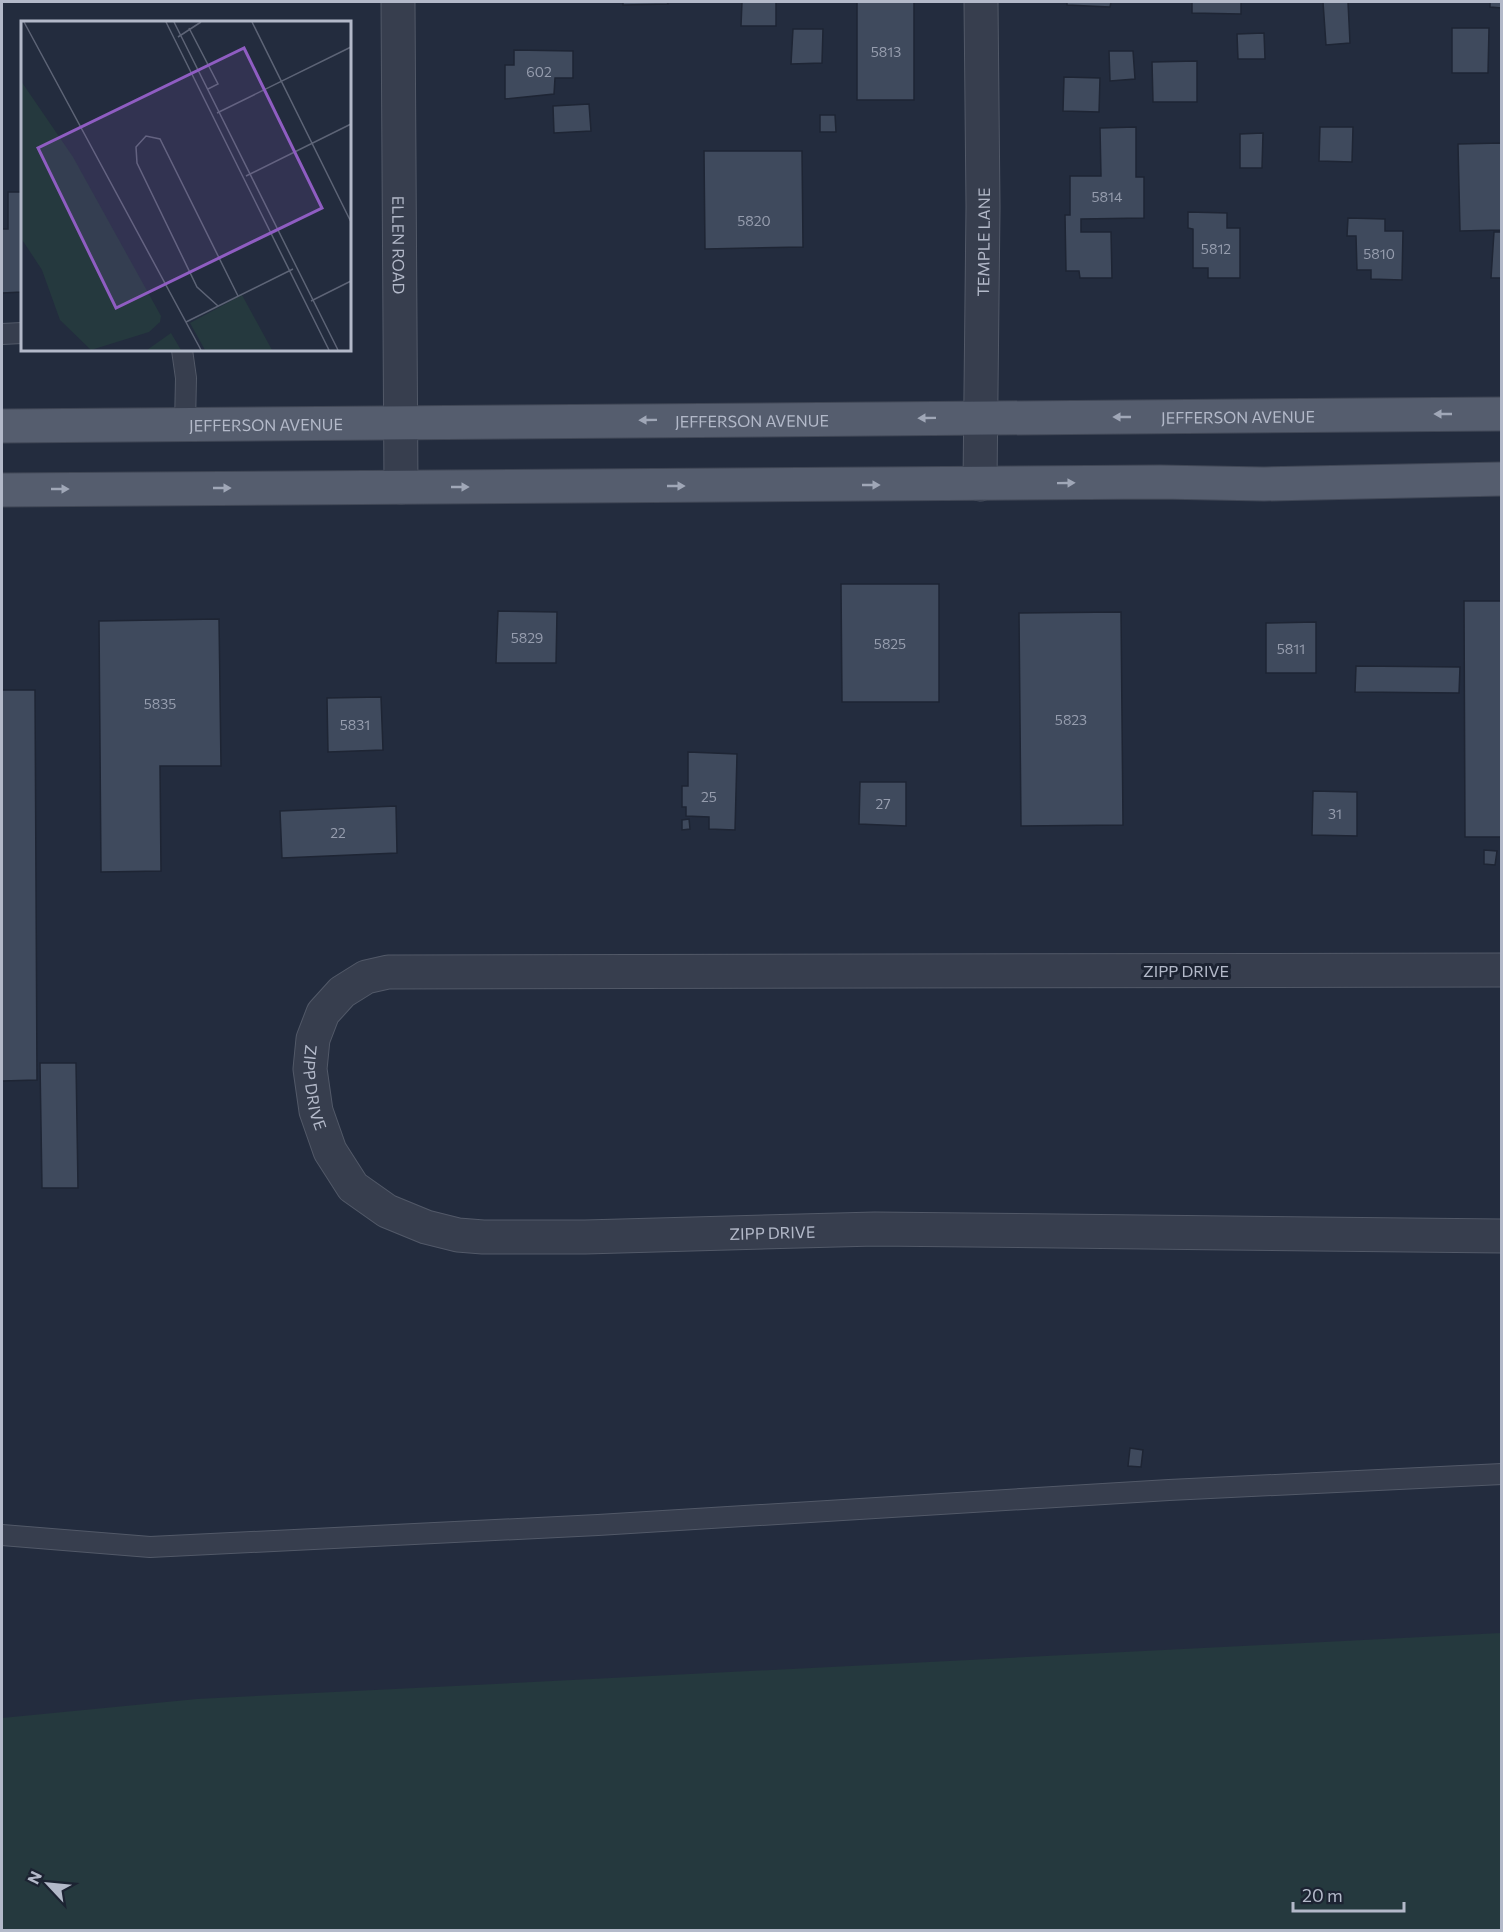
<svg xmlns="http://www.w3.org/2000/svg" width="1503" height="1932" font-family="Commissioner,sans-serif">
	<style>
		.green { fill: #25393e }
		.building { fill: #3f4a5d; stroke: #1e2534; stroke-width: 1.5 }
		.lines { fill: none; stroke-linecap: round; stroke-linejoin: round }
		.service-casing { stroke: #525968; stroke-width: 22 }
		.minor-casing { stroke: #525968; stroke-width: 35 }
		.primary-casing { stroke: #404756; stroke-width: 35 }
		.service { stroke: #373e4e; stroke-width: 20 }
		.minor { stroke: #373e4e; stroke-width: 33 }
		.primary { stroke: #555d6e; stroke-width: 33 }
		.oneway { fill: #a0a7b7 }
		.labels { text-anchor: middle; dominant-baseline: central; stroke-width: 6; stroke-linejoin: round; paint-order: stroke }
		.number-label { font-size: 14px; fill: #969dae }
		.street-label { font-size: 16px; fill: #b3b9c9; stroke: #1c2332 }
		.inset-road { fill: none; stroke: #5d6476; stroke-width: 1.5 }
		.view { fill: #8f5dc2; fill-opacity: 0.15; stroke: #8f5dc2; stroke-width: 3 }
		.inset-edge { fill: none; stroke: #b3b9c9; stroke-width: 3 }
	</style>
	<rect width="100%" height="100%" fill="#232c3e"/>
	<path class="green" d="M1501 1633V1930H2V1718L197 1699Z"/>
	<g class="building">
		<path d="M623 2H667L668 4 623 5Z"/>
		<path d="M742 2H776V26H741Z"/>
		<rect x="857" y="2" width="57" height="98"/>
		<path d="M1067 2H1111L1110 7 1067 5Z"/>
		<path d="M1192 2H1241V14L1192 13Z"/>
		<path d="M1323 2H1348L1350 43 1326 45Z"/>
		<path d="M1490 2H1502V8L1490 7Z"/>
		<path d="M1452 28H1489L1488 73H1452Z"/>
		<path d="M793 29H823L822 63 791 64Z"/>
		<path d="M1264 33 1265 59H1238L1237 34Z"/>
		<path d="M514 50 573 51V78H555L554 94 505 99V65H514Z"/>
		<path d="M1109 51H1133L1135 79 1110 81Z"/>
		<path d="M1197 61V102H1153L1152 62Z"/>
		<path d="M1064 77 1100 78 1099 112 1063 111Z"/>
		<path d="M589 104 591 131 554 133 553 106Z"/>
		<path d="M820 115H835L836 132H820Z"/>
		<path d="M1136 127V177H1144V218L1081 219V232H1111L1112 278H1080L1079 271H1066L1065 215H1070V176H1101L1100 128Z"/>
		<path d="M1320 127H1353L1352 162 1319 161Z"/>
		<path d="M1263 133 1262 168H1240V134Z"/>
		<path d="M1502 143V230L1460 231 1458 144Z"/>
		<path d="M704 151H802L803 247 705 249Z"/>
		<path d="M8 192H22V292L2 293V229H8Z"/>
		<path d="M1188 212 1227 213V228H1240V278H1208V268H1193V229L1188 228Z"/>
		<path d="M1348 218 1385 219V231H1403L1402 280 1371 279V270H1357L1356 236H1347Z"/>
		<path d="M1494 232H1502V278H1491Z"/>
		<path d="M841 584H939V702H842Z"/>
		<path d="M1464 601H1502V837H1465Z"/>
		<path d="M498 611 557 612 556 663H496Z"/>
		<path d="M1121 612 1123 825 1021 826 1019 613Z"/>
		<path d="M219 619 221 766H160L161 871 101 872 99 621Z"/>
		<path d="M1316 622V673H1266V623Z"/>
		<path d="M1356 666 1460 667 1459 693 1355 692Z"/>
		<path d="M2 690H35L37 1080 2 1081Z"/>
		<path d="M381 697 383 750 328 752 327 698Z"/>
		<path d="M688 752 737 754 735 830 709 829V817L686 816V807H682V786H688Z"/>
		<path d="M860 782H906V826L859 824Z"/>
		<path d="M1313 791 1357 792V836L1312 835Z"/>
		<path d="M396 806 397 853 282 858 280 811Z"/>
		<path d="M689 819 690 829 682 830V820Z"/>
		<path d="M1484 850 1497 851 1495 865 1484 864Z"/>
		<path d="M40 1063H76L78 1188H42Z"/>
		<path d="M1130 1448 1143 1450 1141 1467 1128 1466Z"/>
	</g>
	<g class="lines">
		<defs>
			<g id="service">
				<path d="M2 334 22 333"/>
				<path d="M182 350 186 378 185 424"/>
				<path d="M2 1535 150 1547 598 1525 1169 1490 1502 1474"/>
			</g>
			<g id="minor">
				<path id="s1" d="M398 2 401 487"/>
				<path id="s2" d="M980 484 983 207 981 2"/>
				<path id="s3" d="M1502 970 388 972 366 977 342 992 323 1013 313 1039 310 1069 316 1111 330 1151 353 1187 387 1211 426 1227 458 1235 483 1237H585L875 1229 1502 1236"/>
			</g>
			<g id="primary">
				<path id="s4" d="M2 426 1502 414"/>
				<path d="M2 490 1160 482 1264 484 1502 479"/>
			</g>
		</defs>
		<use href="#service" class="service-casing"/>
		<use href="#minor" class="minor-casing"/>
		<use href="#primary" class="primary-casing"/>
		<use href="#service" class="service"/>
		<use href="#minor" class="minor"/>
		<use href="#primary" class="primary"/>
	</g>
	<defs><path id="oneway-solid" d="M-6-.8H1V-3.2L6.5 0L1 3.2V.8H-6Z" transform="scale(1.5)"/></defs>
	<g class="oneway">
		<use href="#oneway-solid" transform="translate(1443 414) rotate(180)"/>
		<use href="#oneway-solid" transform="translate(1122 417) rotate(180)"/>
		<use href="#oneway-solid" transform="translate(927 418) rotate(179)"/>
		<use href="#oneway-solid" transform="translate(648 420) rotate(179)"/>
		<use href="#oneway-solid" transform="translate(1066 483) rotate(-1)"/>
		<use href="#oneway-solid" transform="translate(871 485)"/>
		<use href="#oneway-solid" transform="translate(676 486)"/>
		<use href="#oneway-solid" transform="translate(460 487)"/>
		<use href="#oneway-solid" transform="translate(222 488)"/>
		<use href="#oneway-solid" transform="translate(60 489)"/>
	</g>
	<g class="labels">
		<g class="number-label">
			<text x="886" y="51">5813</text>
			<text x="539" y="71">602</text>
			<text x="1107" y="196">5814</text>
			<text x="754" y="220">5820</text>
			<text x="1216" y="248">5812</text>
			<text x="1379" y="253">5810</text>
			<text x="527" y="637">5829</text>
			<text x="890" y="643">5825</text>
			<text x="1291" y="648">5811</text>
			<text x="160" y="703">5835</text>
			<text x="1071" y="719">5823</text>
			<text x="355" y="724">5831</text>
			<text x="709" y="796">25</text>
			<text x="883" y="803">27</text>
			<text x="1335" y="813">31</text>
			<text x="338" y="832">22</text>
		</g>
		<g class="street-label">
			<text stroke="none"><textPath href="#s2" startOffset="242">TEMPLE LANE</textPath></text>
			<text stroke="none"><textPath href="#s1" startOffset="243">ELLEN ROAD</textPath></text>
			<text stroke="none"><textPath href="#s4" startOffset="1236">JEFFERSON AVENUE</textPath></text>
			<text stroke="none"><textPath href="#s4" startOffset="750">JEFFERSON AVENUE</textPath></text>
			<text stroke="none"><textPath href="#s4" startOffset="264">JEFFERSON AVENUE</textPath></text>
			<text x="1186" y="970">ZIPP DRIVE</text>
			<text stroke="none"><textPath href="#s3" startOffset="1270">ZIPP DRIVE</textPath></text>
			<text stroke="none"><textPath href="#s3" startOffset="1810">ZIPP DRIVE</textPath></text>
		</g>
	</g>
	<g transform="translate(21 21)">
		<rect width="330" height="330" fill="#232c3e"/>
		<path d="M0 60 52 136 140 295 139 301 128 311 70 329 39 299 21 249 0 217ZM221 274 251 329H184L169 302ZM150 312 160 329H126Z" fill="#25393e"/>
		<path class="inset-road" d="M3 1 180 329M145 1 308 329M153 1 317 329M231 1 330 201M168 7 197 63 187 68M157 16 180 1M196 92 330 26M225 155 330 103M290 280 330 260M197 285 176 266 116 142 115 126 125 115 139 118 217 275M165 301 272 248"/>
		<path class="view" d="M223 27 301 187 95 287 17 127Z"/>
		<rect width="330" height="330" class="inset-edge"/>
	</g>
	<rect width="1503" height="1932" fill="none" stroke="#b3b9c9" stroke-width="6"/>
	<g transform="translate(48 1884) rotate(296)" stroke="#1c2332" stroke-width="4.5" paint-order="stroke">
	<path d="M0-4.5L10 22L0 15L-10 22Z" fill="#b3b9c9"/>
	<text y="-9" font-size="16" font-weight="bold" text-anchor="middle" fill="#b3b9c9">N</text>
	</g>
	<path d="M1293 1902v9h111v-9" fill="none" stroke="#b3b9c9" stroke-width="3"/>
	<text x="1302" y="1902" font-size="18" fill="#b3b9c9" stroke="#1c2332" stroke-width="4.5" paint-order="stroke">20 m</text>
</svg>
